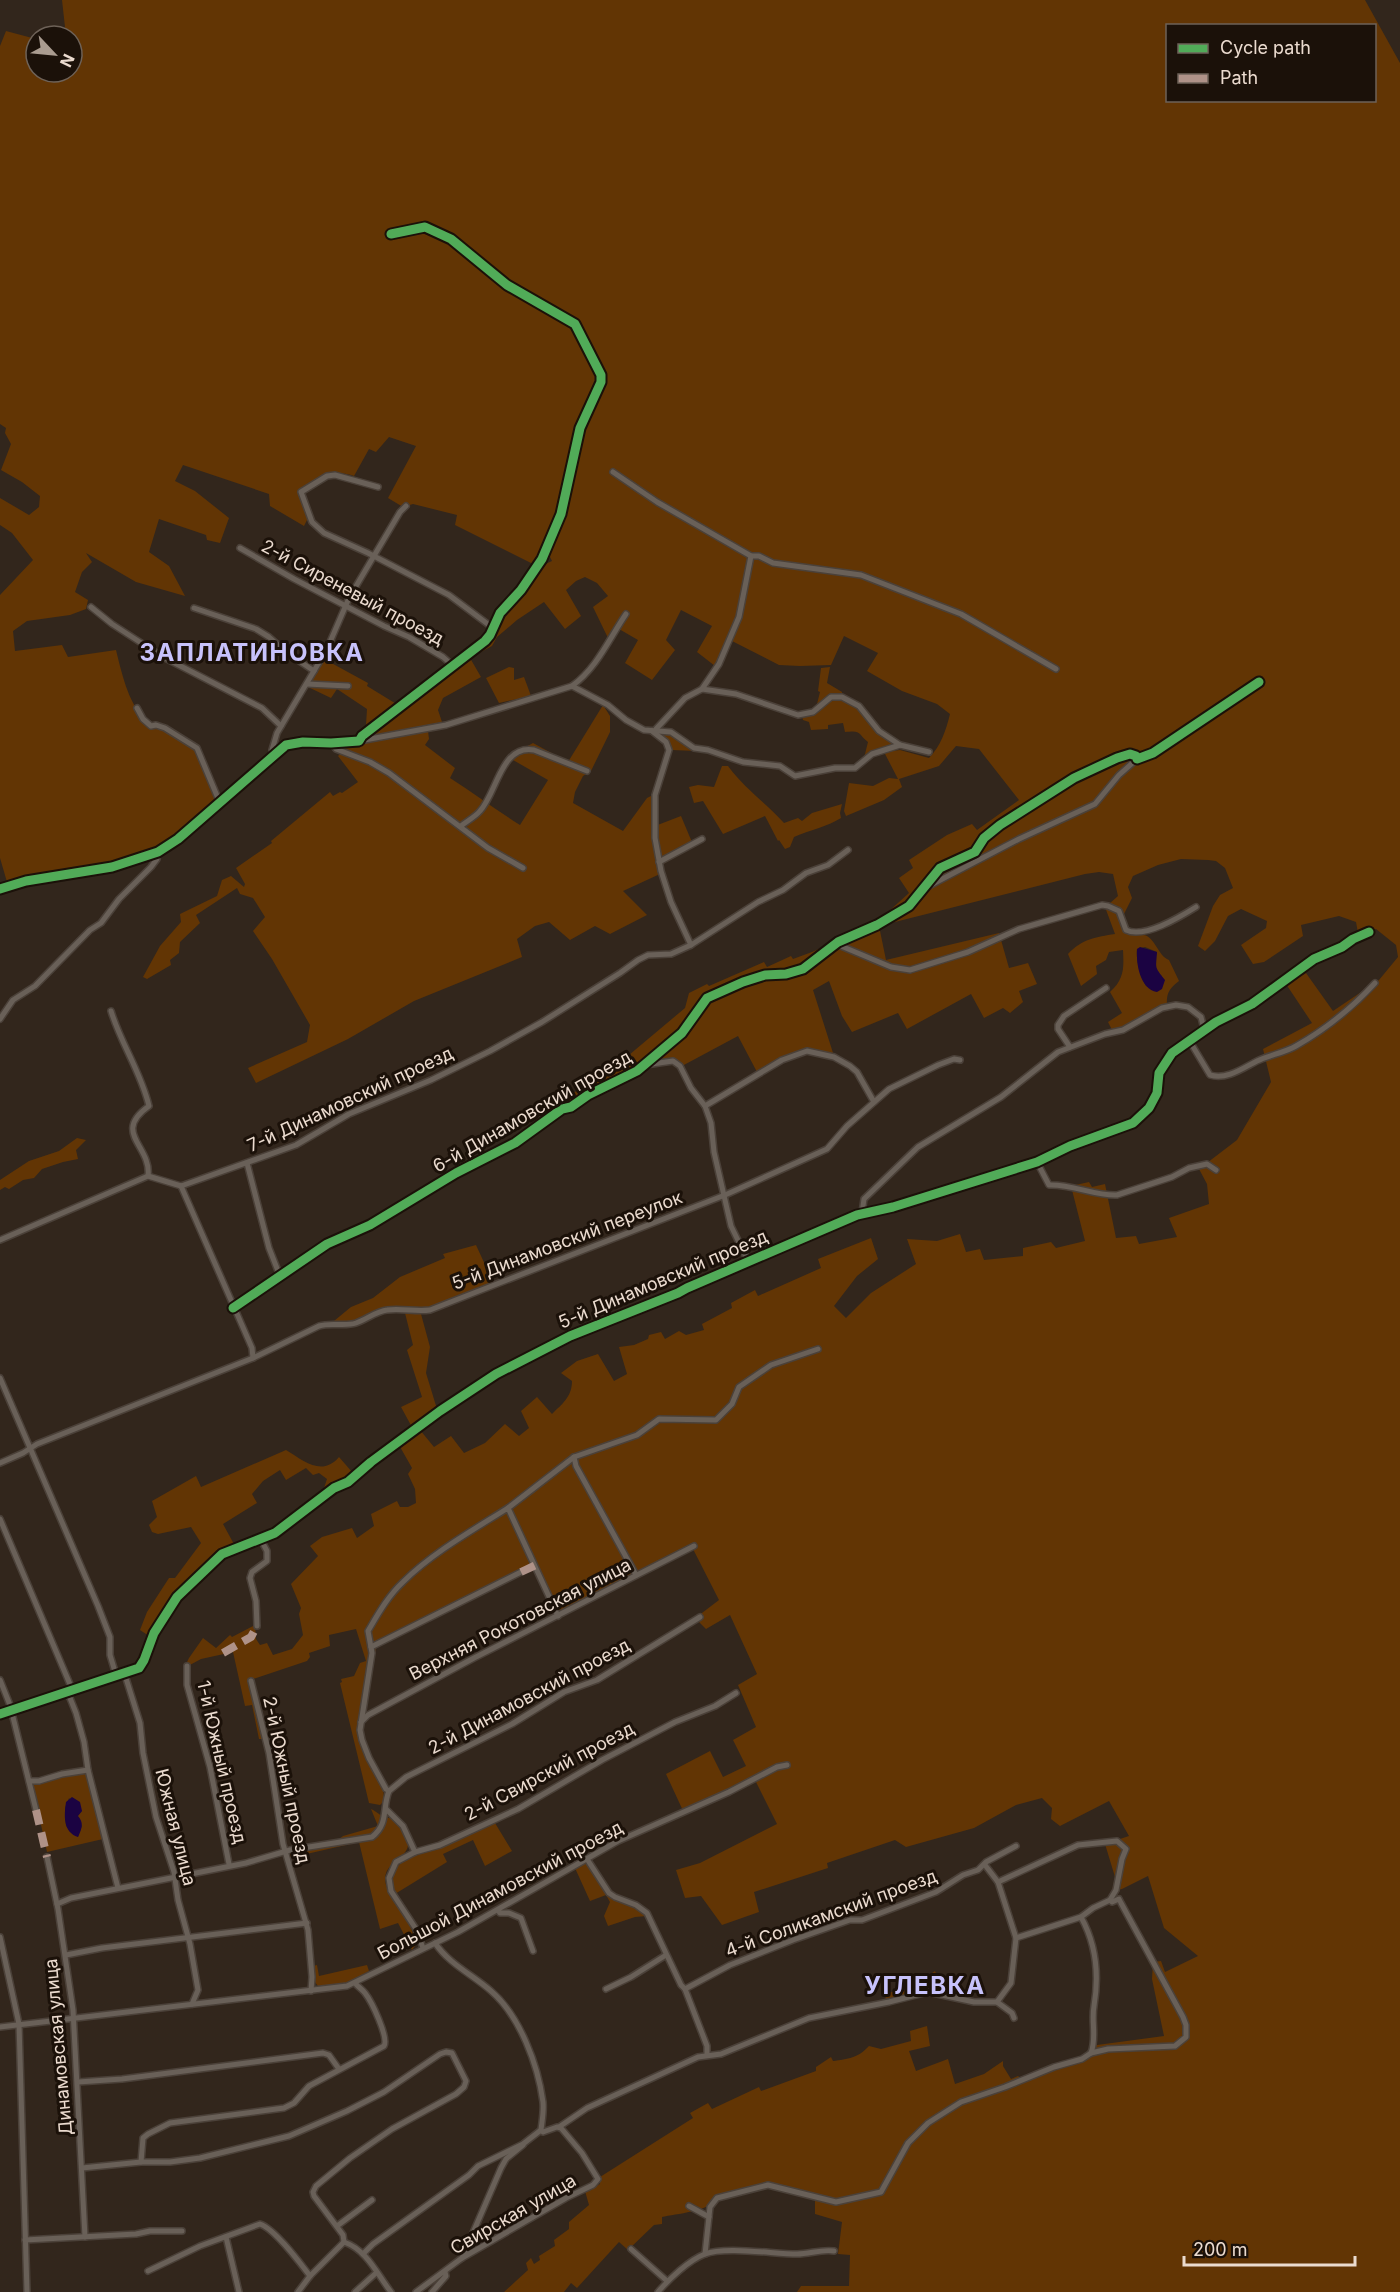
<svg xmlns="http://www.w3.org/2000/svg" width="1400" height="2292" font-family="Inter,sans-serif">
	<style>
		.green { fill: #623504; fill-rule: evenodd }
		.water { fill: #1b0342 }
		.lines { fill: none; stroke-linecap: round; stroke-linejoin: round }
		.street-casing { stroke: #4b4139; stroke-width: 8 }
		.street { stroke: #696058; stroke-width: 5 }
		.quiet { stroke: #af9288; stroke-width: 8; stroke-dasharray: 15 8; stroke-linecap: butt }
		.cycleway-casing { stroke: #1b1109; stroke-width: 13 }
		.cycleway { stroke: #51ab58; stroke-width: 9 }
		.labels { text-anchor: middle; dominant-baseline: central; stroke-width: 6; stroke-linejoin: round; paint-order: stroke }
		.street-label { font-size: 18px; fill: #ebdbcf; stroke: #1b1109 }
		.district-label { font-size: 24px; font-weight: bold; letter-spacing: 1.5px; fill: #c7c2fb; stroke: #1b1109 }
	</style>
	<rect width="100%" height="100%" fill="#32261c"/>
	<g class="green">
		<path d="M62 0H1365L1400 63V2292H797L801 2286H849L850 2255 838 2254 842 2222 815 2214V2200L771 2188 717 2199C709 2211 676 2214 662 2217V2224L654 2225 628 2250 619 2242 577 2288 571 2283 564 2292H504L528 2270 526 2263 531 2258 534 2264 540 2260 539 2256 555 2246 554 2240 569 2229V2222L589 2205 585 2191 600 2184V2177L693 2118 690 2113 708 2103 712 2109 759 2087 761 2091 816 2071V2067L831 2057 833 2061C848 2059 858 2058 869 2046L881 2049 911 2041 910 2031 927 2026 930 2046 909 2051 916 2071 948 2059 955 2084 984 2074 1003 2061V2066L1011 2079 1018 2076 1022 2079 1082 2057 1087 2054 1093 2044 1097 2045 1164 2036 1152 1979 1153 1962 1161 1961 1165 1972 1198 1956 1164 1928 1148 1876 1122 1889 1112 1891 1115 1877 1105 1844 1129 1836 1109 1801 1060 1826 1051 1819 1052 1808 1042 1798 1016 1805 974 1828 906 1847 895 1840 827 1863 828 1868 754 1892 759 1912 722 1925 701 1896 685 1898 676 1870 700 1863 777 1824 755 1780 685 1815 666 1774 710 1751 723 1777 746 1766 733 1740 756 1727 738 1685 757 1674 730 1615 706 1629 698 1621V1616L719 1600 693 1549 559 1617 536 1571 532 1569 376 1648 365 1707 360 1710C359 1723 357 1735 361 1747 367 1766 388 1781 383 1802L380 1805 369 1803 340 1683 342 1682 341 1679 354 1676 360 1663 366 1661 356 1629 329 1635 330 1646 309 1653 310 1657 307 1661 250 1680 262 1739H259L252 1705 245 1706 233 1652 201 1659 188 1666 186 1664 189 1658 203 1638 216 1648 230 1635 232 1637 255 1625 256 1639 260 1645 267 1643 273 1655 292 1649 303 1635 299 1614 301 1608 291 1584 318 1556 310 1546 322 1537 352 1528 357 1538 374 1526 371 1514 397 1501 400 1507H408L416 1503 415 1489 408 1474 412 1468 399 1445 420 1430 434 1447 451 1436 464 1453 485 1443 505 1424 519 1436 529 1428 521 1411 537 1397 552 1414C562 1404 572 1397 572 1381L561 1373 577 1361 598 1354 614 1381 627 1374 619 1347 634 1345 648 1339 649 1335 661 1332 665 1339 679 1331 686 1335 704 1330 702 1324 732 1308 731 1303 755 1290 758 1296 821 1268 818 1259 871 1238 878 1259 857 1276 834 1306 846 1318 871 1293 916 1264 907 1239 937 1241 960 1234 966 1252 980 1249 984 1260 1023 1256V1248L1051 1242 1056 1248 1085 1241 1071 1186 1089 1182 1092 1187 1105 1184 1116 1238 1136 1236 1139 1244 1177 1237 1169 1218 1209 1204 1207 1184 1199 1169 1237 1140 1271 1082 1263 1049 1312 1023 1286 984 1306 973 1333 1011 1379 980 1398 957 1396 945 1376 929 1358 933 1356 922 1339 916 1301 925 1303 936 1264 962 1253 964 1241 945 1266 928 1267 921 1241 909 1228 916 1215 941 1205 951 1198 946 1213 906 1220 895 1233 888 1225 868 1216 861 1208 860 1181 859 1158 865 1133 876 1128 887 1132 898 1123 916 1119 909 1109 904 1118 896 1113 874 1099 872 1085 874 879 926 886 960 999 933 1009 968 1028 963 1037 984 1019 991 1023 1002 1010 1013 1003 1008 984 1018 971 994 907 1029 898 1013 852 1032 842 1016 829 981 813 990 834 1056C803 1051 783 1056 757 1072L738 1036 682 1066C658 1038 587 1097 561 1106L559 1103 629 1055 685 1008 689 993 707 984 709 986 764 962 767 967 791 956 793 959 812 952 878 921 909 893 899 878 913 868 909 860 947 835 972 824 977 830 1019 800 979 749 956 746 939 766 899 779 902 787 884 800 846 816 844 811 849 783 873 786 889 778 898 779 884 752 900 750 929 758C941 746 946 730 950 714L937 704 902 691 867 671 878 653 844 636 831 665 800 666 779 665 732 641 741 617 715 666 697 652 712 626 681 610 666 640 675 650 652 680 625 663 638 640 619 629 612 640 608 638 593 607 608 596 597 583 585 577 576 581 566 590 581 616 565 629 544 602 517 620 497 637 492 646 470 658 481 677 443 698 438 710 442 722 365 737 490 639 502 615 522 592 535 573 543 565 552 561 548 553 582 429 606 384 604 374 579 321 509 282 453 237 439 230 424 225H408L391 232 393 237 427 230 446 242 504 286 570 326 580 342 596 376V387L577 428 558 514 535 565 455 525 457 515 413 504 403 507 388 498 416 446 389 437 376 452 369 449 354 476C334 469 322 477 305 487V494L310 514 304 526 270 506 269 494 183 465 175 481 195 491 229 518 220 543 207 540 206 535 159 519 149 552 169 566 185 596 136 582 86 553 92 562 82 572 75 592 88 600 86 609 70 615 27 621 13 631 15 651 62 645 68 657 116 650C121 670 128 703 144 718 157 731 184 736 196 749 200 754 214 793 216 801 179 844 130 864 75 871 52 874 30 875 7 882L0 858V595L33 560 12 533 0 525V498L29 515 39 507 40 496 22 482 1 470 11 444 5 433 6 428 0 424V46L6 31 36 39V72H72V36H66ZM1168 26H1374V100H1168Z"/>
		<path d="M324 659 368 683 367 686 398 705 360 735 366 725 367 709 337 689 331 698 308 687Z"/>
		<path d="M509 667 514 668V680L524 677 531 696 499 703 486 678Z"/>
		<path d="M830 667 827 683 842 692V698L857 706 873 727 896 744 864 758 868 742C857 733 862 730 845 732L843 723 828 725V729L811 730 809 722 803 720 802 716 816 708 820 692 818 691 821 668Z"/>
		<path d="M603 705 610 716V732L591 771 583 776 575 792 573 803 623 831 647 798 651 796 653 838 660 874 623 891 647 915 610 934 595 926 570 940 549 922 535 926 517 939 522 957 414 1001 348 1039 256 1083 248 1068 307 1042 310 1025 272 959 253 931 265 917 253 898 240 894 237 888 196 915 200 923 180 942 179 953 170 960 171 965 147 979 143 977 160 946 181 922 180 914 217 896 222 880 231 876 244 887 245 884 236 868 272 843 271 841 330 792 333 796 340 792 342 793 358 782 338 756 341 753 337 746 428 731 429 739 425 745 455 768 450 778C474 793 496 810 520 825L548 780 513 760 524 748 533 743 568 762Z"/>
		<path d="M654 732H668L696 751 672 750 669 743Z"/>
		<path d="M722 766H728C745 789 765 802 784 823L798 818 802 821 812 813 842 804 840 813 841 818C827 827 810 830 794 837L790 847 785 849 779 840 778 841 765 816 723 834 703 801 694 803 689 787 698 785 714 787Z"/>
		<path d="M681 816 694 847 663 864 658 852 655 826Z"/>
		<path d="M1105 907 1117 913 1123 928 1128 934C1132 934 1139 933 1144 935 1155 937 1158 956 1169 960L1179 981C1170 988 1166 993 1167 1005L1125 1028 1112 1030 1108 1022 1122 1013 1110 992C1124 979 1124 969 1123 950L1109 952 1106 960 1096 966 1097 974 1081 986 1068 954C1082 939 1096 937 1115 934ZM1145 947 1157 952 1154 961 1156 971 1162 976 1146 986C1140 974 1136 963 1137 949Z"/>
		<path d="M77 1138 86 1140 76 1150 78 1159 63 1162 42 1169 34 1178 23 1180 9 1189 5 1187 0 1190V1180L29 1161 59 1151Z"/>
		<path d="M476 1245 493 1282 429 1308H397L341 1324 334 1321 351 1307 373 1298 400 1277 445 1258 443 1254Z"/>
		<path d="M405 1313 421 1314 430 1347 426 1373 437 1409 413 1429 401 1407 422 1397 407 1350 413 1345Z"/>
		<path d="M286 1450C304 1461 322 1477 339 1457L352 1472 355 1471 352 1477 322 1494 327 1479 319 1473 313 1475 306 1468 286 1480 280 1470 263 1481 252 1494 257 1503 223 1524 235 1546C197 1565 170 1601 149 1636L140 1630 147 1612 169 1578H175L201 1543 191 1527 158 1534 152 1532 149 1525 157 1517 152 1501 196 1476 201 1487Z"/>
		<path d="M83 1772 88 1776 103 1839 47 1852 32 1784 63 1775ZM69 1798 82 1811 77 1816 82 1826 78 1837 66 1826 65 1808Z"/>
		<path d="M371 1809C374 1810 376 1812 379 1814 382 1817 387 1817 392 1819 401 1823 412 1840 407 1849 400 1863 379 1865 387 1888 394 1909 415 1922 415 1946L412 1950 398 1923 380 1929 359 1842 289 1858 288 1854 291 1852 338 1840 343 1836 378 1826Z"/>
		<path d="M495 1823 512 1851 485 1866 473 1840 443 1854 447 1862 395 1894C390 1877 393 1867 408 1858Z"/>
		<path d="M583 1864H589L602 1887 635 1906 647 1916 635 1917 608 1926 604 1916 610 1902 606 1895 590 1901 575 1868Z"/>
		<path d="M317 1965 319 1976 367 1965 369 1971 346 1984 318 1986 314 1981 313 1966Z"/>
		<path d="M935 1971 945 1994 928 1991 885 2002 886 1995C902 1986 921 1982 935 1971Z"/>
	</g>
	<g class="water">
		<path d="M1140 947 1157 952C1156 969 1154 966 1165 980L1162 989 1157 992C1140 989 1136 964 1137 949Z"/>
		<path d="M72 1797 80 1802 82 1811 78 1816C84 1823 82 1828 78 1837 63 1832 64 1816 66 1802Z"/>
	</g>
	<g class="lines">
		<defs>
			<g id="street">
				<path d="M613 472 657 502 751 556H759L773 563 861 575 961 614 1056 669"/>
				<path d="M378 487 335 475 327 476 301 492 312 522 324 533 368 553 449 595 493 628"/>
				<path d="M240 548 294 579 384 626 409 637 443 657 452 665"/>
				<path d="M91 607 112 624 163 657 262 708 281 726"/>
				<path d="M194 608 256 629 269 637 286 652 314 671"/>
				<path d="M307 684 348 686"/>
				<path d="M572 686 608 705 626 720 644 730 671 732 694 748 708 750 743 762 780 766 795 776 835 768H855L872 754 900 745 929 752"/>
				<path d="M702 689 736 694 798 715 813 712 831 697H842L859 706 879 731 900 745"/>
				<path d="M137 708 143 719 151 726 156 725 165 728 197 748 220 803"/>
				<path d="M656 729 685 698 702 689 719 664 739 617 751 556"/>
				<path d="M652 731 666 742 669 750 655 795V838L661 871 671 902 691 945"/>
				<path d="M359 741 446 725 572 686C597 668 609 639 626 614"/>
				<path d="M331 743 336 749 370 762 389 773 488 848 523 868"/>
				<path d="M273 754 272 750 277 733 327 649 349 598 400 512 406 506"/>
				<path d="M461 826C467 821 475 817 480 811 497 793 501 744 534 750L587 771"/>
				<path d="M659 862 702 839"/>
				<path d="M927 887 1019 839 1095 804 1119 775 1137 759"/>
				<path d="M0 889 26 881 112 867 158 852 178 839 286 745 303 742 331 743 359 741 362 736 485 641 490 635 500 613 521 590 542 559 561 514 580 428 601 382V375L575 324 507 285 451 239 425 227 391 234"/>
				<path d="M838 942 841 946 891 967 910 970 968 952 1019 929 1102 905 1108 906 1119 911 1126 930C1144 939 1180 917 1196 907"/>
				<path d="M111 1011C121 1044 141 1072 149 1106 111 1133 152 1146 148 1176"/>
				<path d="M0 1019 13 1000 35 986 90 930 101 923 119 899 151 867 157 859 158 852"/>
				<path d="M1189 1040 1210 1075C1227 1080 1243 1068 1257 1061 1269 1055 1284 1053 1296 1046 1326 1029 1352 1008 1375 983"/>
				<path d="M1070 1047 1058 1029V1025L1064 1016 1106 988"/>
				<path d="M645 1065 673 1061 680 1066 691 1088 705 1106 711 1123 714 1152 731 1226 748 1261"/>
				<path d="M705 1106 782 1060 807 1051 834 1057 850 1066 857 1072 874 1102"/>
				<path d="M1037 1162 1049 1185C1072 1184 1095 1196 1117 1195L1172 1177 1189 1168 1207 1164 1216 1170"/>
				<path d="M247 1163 269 1248 280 1276"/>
				<path d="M181 1186 296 1145 349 1114 431 1080 490 1051 542 1022 620 973 638 960 648 955 671 954 691 945 758 902 783 890 806 873 828 865 848 850"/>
				<path d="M181 1186 252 1348 253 1358"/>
				<path d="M862 1213 864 1199 918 1147 1001 1097 1058 1052 1105 1034 1123 1030 1162 1008 1176 1005 1188 1007 1201 1017 1204 1029"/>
				<path d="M0 1240 148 1176 181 1186"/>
				<path d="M233 1308 327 1244 370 1225 456 1173 515 1143 562 1109 571 1107 588 1095 637 1071 682 1033 707 998 743 982 765 975 786 974 803 969 838 942 877 925 909 906 940 868 975 852 984 838 1000 825 1074 778 1117 758 1130 754 1136 756 1137 759 1153 753 1259 682"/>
				<path d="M0 1378 98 1606 110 1637V1655L116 1675"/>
				<path d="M574 1457 576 1466 636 1575"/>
				<path d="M0 1463 23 1453 37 1444 253 1358 319 1326C332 1322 344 1327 356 1323 367 1319 377 1311 387 1310 402 1308 416 1312 430 1310L725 1195 827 1149 847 1126 889 1089 938 1065 954 1059 960 1060"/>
				<path d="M508 1508 574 1457 637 1435 659 1419 716 1420 732 1404 739 1387 771 1365 818 1349"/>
				<path d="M0 1519 72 1689"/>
				<path d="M257 1626 256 1601 250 1578 252 1572 267 1561V1551L261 1540"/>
				<path d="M371 1647 521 1572"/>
				<path d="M187 1666V1685L210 1767 229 1864"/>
				<path d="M124 1672 140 1723 143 1753 156 1817 174 1872 178 1900 190 1944 198 1990 192 2004"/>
				<path d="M0 1680 10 1705 36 1810"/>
				<path d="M251 1681 269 1753 283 1844 308 1930 312 1977 311 1991"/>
				<path d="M64 1692 70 1698 76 1713 84 1742 88 1770 118 1888"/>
				<path d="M0 1714 139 1668 144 1660 154 1633 177 1597 222 1554 275 1533 334 1488 348 1482 371 1462 440 1411 496 1374 570 1336 678 1293 687 1288 857 1215 893 1207 1037 1162 1070 1146 1133 1123 1149 1108 1157 1093 1159 1073 1172 1053 1216 1022 1252 1004 1314 959 1342 947 1353 939 1369 932"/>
				<path d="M361 1722 368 1715 474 1658 694 1546"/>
				<path d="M29 1781H39L62 1774 88 1770"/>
				<path d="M389 1791 386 1789 369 1758 362 1740 360 1730 372 1653 368 1631C378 1614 388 1596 403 1582 432 1553 473 1530 508 1508L558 1616"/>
				<path d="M386 1809 403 1826 415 1852"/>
				<path d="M47 1857 58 1909 73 2010 85 2237"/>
				<path d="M587 1859 609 1893 615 1897 636 1905 647 1913 681 1985 685 1989 707 2046V2055"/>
				<path d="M998 1882 1078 1845 1117 1841 1126 1849 1122 1859 1116 1890 1110 1900 1093 1908 1081 1917 1016 1938"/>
				<path d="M57 1904 71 1898 246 1863 290 1850 372 1837C389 1824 382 1808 389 1791L406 1777 512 1724 564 1692 597 1680 700 1617"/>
				<path d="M498 1910 500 1913H509L521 1918 533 1951"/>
				<path d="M0 1937 19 2024 27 2292"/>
				<path d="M423 1948 416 1929 391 1891 389 1878 396 1862 415 1852 440 1845 518 1809 602 1760 675 1722 715 1706 736 1693"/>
				<path d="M66 1955 102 1948 307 1923"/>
				<path d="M606 1989 631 1977 666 1955"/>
				<path d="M685 1989 730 1965 793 1940 850 1920H862L936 1892 963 1875 978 1870 986 1862 1016 1846"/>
				<path d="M997 2002 1012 2013 1014 2018"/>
				<path d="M0 2027 347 1986 458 1932 618 1841 729 1792 777 1767 787 1765"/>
				<path d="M1091 2053 1108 2049 1175 2046 1186 2037V2025L1183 2017 1121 1903 1119 1899 1112 1902 1110 1900"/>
				<path d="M78 2082 122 2079 323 2053 329 2055 339 2069"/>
				<path d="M559 2127 587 2108 698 2057 721 2054 809 2018 889 2002 928 1992 974 2002H997L1011 1983 1016 1938 998 1882 985 1865"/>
				<path d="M141 2162 143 2138 148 2134 170 2123 284 2108 294 2103 309 2086 384 2046C389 2038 372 2002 365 1993 362 1989 358 1987 355 1983"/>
				<path d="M82 2168 141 2162H170L200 2158 289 2136 347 2111 384 2092 440 2054 446 2052 452 2053 466 2081 464 2087 456 2094 392 2129 350 2158 316 2186 313 2192 314 2196 343 2235 344 2242"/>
				<path d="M689 2206 709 2217"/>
				<path d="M337 2226 372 2200"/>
				<path d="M226 2237 239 2292"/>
				<path d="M25 2240 136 2234 150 2231H182"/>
				<path d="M344 2242C367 2250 377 2274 391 2292"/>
				<path d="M631 2249 667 2281"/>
				<path d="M363 2254 373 2244 469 2175 478 2166 523 2144 541 2130"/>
				<path d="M705 2254 710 2207 717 2198 768 2185 836 2202 881 2192 908 2143 928 2123 961 2102 1005 2087 1054 2067 1082 2059 1091 2053C1097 2037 1091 2022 1094 2006 1099 1976 1096 1944 1081 1917"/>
				<path d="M462 2258 501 2168 506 2159 523 2145"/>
				<path d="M148 2271 200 2246 260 2224C275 2229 300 2263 310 2276"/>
				<path d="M298 2292 310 2276 344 2242"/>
				<path d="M355 2292 376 2273"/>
				<path d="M416 2292 462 2258 566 2198 593 2185 598 2179 582 2153 561 2128 557 2127 543 2132 541 2130C542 2121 544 2112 543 2102 538 2065 520 2016 491 1991 473 1975 449 1964 435 1943"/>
				<path d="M432 2292 446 2276 445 2272"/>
				<path d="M658 2292C669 2279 689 2260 705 2254 725 2246 774 2254 797 2254 810 2254 821 2249 834 2251"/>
			</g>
		</defs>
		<use href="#street" class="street-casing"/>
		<use href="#street" class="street"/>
		<g class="quiet">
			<path d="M521 1572 536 1565"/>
			<path d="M223 1653 251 1637 257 1626"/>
			<path d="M36 1810 47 1857"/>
		</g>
		<defs>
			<g id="cycleway">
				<path d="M0 889 26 881 112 867 158 852 178 839 286 745 303 742 331 743 359 741 362 736 485 641 490 635 500 613 521 590 542 559 561 514 580 428 601 382V375L575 324 507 285 451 239 425 227 391 234"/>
				<path d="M233 1308 327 1244 370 1225 456 1173 515 1143 562 1109 571 1107 588 1095 637 1071 682 1033 707 998 743 982 765 975 786 974 803 969 838 942 877 925 909 906 940 868 975 852 984 838 1000 825 1074 778 1117 758 1130 754 1136 756 1137 759 1153 753 1259 682"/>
				<path d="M0 1714 139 1668 144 1660 154 1633 177 1597 222 1554 275 1533 334 1488 348 1482 371 1462 440 1411 496 1374 570 1336 678 1293 687 1288 857 1215 893 1207 1037 1162 1070 1146 1133 1123 1149 1108 1157 1093 1159 1073 1172 1053 1216 1022 1252 1004 1314 959 1342 947 1353 939 1369 932"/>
			</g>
		</defs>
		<use href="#cycleway" class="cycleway-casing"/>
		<use href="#cycleway" class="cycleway"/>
	</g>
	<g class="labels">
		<g class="street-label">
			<text transform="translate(353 592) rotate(28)">2-й Сиреневый проезд</text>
			<text transform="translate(350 1099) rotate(-25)">7-й Динамовский проезд</text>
			<text transform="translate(532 1111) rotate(-30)">6-й Динамовский проезд</text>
			<text transform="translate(567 1240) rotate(-21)">5-й Динамовский переулок</text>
			<text transform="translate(663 1279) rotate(-23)">5-й Динамовский проезд</text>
			<text transform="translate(520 1619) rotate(-27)">Верхняя Рокотовская улица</text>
			<text transform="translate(529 1696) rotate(-28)">2-й Динамовский проезд</text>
			<text transform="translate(222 1762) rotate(77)">1-й Южный проезд</text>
			<text transform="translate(549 1771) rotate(-28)">2-й Свирский проезд</text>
			<text transform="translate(287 1780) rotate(78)">2-й Южный проезд</text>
			<text transform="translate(176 1827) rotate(76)">Южная улица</text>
			<text transform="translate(500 1890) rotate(-28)">Большой Динамовский проезд</text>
			<text transform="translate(831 1913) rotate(-20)">4-й Соликамский проезд</text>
			<text transform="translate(58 2047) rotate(-95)">Динамовская улица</text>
			<text transform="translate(513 2214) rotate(-30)">Свирская улица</text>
		</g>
		<g class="district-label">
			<text x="252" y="652">ЗАПЛАТИНОВКА</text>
			<text x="925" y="1985">УГЛЕВКА</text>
		</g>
	</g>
	<rect x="1166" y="24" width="210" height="78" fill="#1b1109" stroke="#6e6258" stroke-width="1.5"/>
	<rect x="1178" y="44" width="30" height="9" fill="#51ab58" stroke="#6e6258" stroke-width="1.5"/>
	<text x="1220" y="54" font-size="18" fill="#ebdbcf">Cycle path</text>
	<rect x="1178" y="74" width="30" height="9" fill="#af9288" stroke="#6e6258" stroke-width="1.5"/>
	<text x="1220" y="84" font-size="18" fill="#ebdbcf">Path</text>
	<g transform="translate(54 54) rotate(116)"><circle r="28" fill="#1b1109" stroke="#6e6258" stroke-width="1.5"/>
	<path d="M0-4.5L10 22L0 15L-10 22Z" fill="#aa9c90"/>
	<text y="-9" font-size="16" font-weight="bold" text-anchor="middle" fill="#ebdbcf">N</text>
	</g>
	<path d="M1184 2256v9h171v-9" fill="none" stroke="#ebdbcf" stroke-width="3"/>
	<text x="1193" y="2256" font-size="18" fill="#ebdbcf" stroke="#1b1109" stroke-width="4.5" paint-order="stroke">200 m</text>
</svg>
